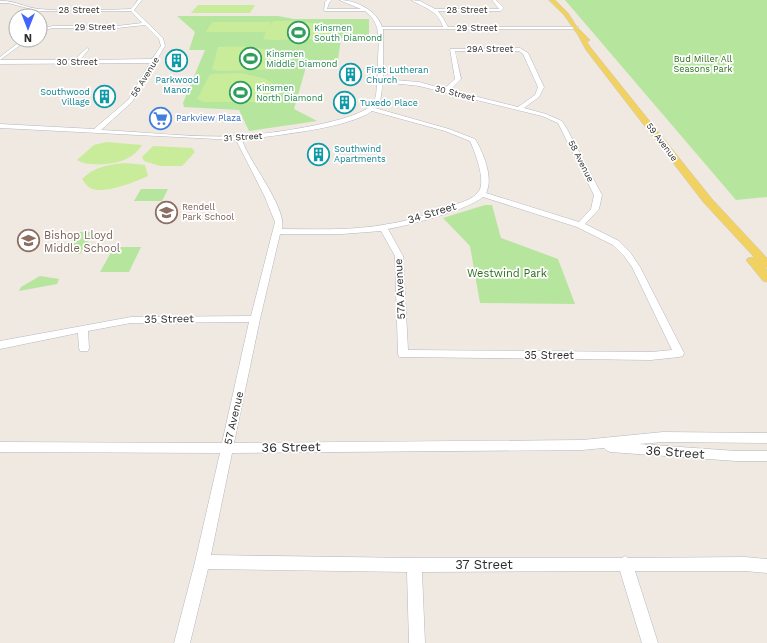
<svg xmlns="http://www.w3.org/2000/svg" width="767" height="643" font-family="'Work Sans',sans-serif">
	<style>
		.green { fill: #b6e59e }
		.pitch { fill: #c9ec9a }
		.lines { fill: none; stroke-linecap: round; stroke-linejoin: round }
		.minor-casing { stroke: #b4b7c1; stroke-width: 1 }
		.major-casing { stroke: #c9c9c9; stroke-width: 1 }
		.minor { fill: #fff; fill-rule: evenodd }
		.major { fill: #f2d163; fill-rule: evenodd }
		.labels { text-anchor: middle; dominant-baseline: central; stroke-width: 3.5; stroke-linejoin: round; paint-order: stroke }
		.far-street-label { font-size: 9px; fill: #2e2e2e; stroke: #fff }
		.far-leisure-label { font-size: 9px; fill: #27864d; stroke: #fff; text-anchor: start }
		.far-park-label { font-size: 9px; fill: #2c6e1b; stroke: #fff }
		.far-culture-label { font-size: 9px; fill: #0d838f; stroke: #fff; text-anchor: start }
		.far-shop-label { font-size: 9px; fill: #366cbe; stroke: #fff; text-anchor: start }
		.far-education-label { font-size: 9px; fill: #785e54; stroke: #fff; text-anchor: start }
		.street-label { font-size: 11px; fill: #2e2e2e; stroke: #fff }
		.education-label { font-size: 11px; fill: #785e54; stroke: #fff; text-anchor: start }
		.park-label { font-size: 11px; fill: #2c6e1b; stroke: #fff }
		.near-street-label { font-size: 13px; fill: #2e2e2e; stroke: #fff }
	</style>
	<rect width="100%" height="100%" fill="#efe9e1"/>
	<g class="green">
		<path d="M565 0H767V197L736 200Z"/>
		<path d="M177 16H278L294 19H369V38H341L338 60H308L294 109 317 121 249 131 239 110 184 107 183 103 205 50H189L195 32Z"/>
		<path d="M141 189H168L162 201H134Z"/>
		<path d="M485 205H492L501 238 558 259 575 304 480 303 470 246 443 218Z"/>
		<path d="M75 232H95L80 254 60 253Z"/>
		<path d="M114 247H141L129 272H100Z"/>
		<path d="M40 276 59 279 57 284 19 291 21 287Z"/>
	</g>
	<g class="pitch">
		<path d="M198 5H255L250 13H191Z"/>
		<path d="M273 21C291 21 322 19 332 36L329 39 270 40 263 39 266 32H206L212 22H271L269 27Z"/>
		<path d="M218 47C245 46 267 45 290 62V69L218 71 212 69Z"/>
		<path d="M241 73 266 79 279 88 282 99 280 102H204L197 99 210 74Z"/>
		<path d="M106 142 142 145C138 151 133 156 126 159 114 165 88 167 77 160L94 145Z"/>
		<path d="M153 146 192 148 195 152 182 166H160L144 161 142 157Z"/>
		<path d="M125 163 145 165 148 176C135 182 103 195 90 188 87 186 84 182 82 179 96 166 107 165 125 163Z"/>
	</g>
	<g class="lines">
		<defs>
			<path id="minor" d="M138 0H142L134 10 163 38 165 46 132 102 101 130C146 132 193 138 238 136 261 135 364 122 374 102 378 93 377 73 378 63 378 43 383 24 365 11H324L325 2 327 0H332L329 3 327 9H361L339 0C355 0 377 10 382 27H443C438 10 424 8 411 0L420 1 435 9H499L492 0H496L504 8 501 11H438L443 18 448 27H579L577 29H383V79L419 82 444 89 455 79 450 49 520 48 528 53 544 87 539 97 524 108 546 114 562 121 567 129 602 195 599 209 585 224 619 241 630 252 640 267 684 353 683 356 679 357 651 360 399 357 398 354 395 256 381 231 342 234H280L260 319 234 443 582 440 663 432 767 433V443L663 442 639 444 736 451H767V461H736L610 452 606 450 604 448 582 450 232 453 211 555 414 558H622L625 556 628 558 745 557 767 559V573L745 571H635L658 643H642L620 571 422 572 425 643H409L407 572 208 569 190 643H174L195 562 220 453 0 452V442L222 443 249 322 131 323 88 331 89 348 88 351H80L79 348 78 333 0 349V341L131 317 251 316 275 222 264 195 236 140 0 128V124L94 129 128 100 150 63 0 64V57L22 40H27L0 60H74L87 48 89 49 80 60 152 59 161 46 159 39 145 25 117 28H53L40 31V29L53 26H117L142 23 131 11H39L8 3H0V1C14 0 26 8 40 9 70 12 101 10 131 9ZM455 51H519L523 54 538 87 535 95 518 107 450 90 461 79ZM383 82 419 86 542 116 558 123 594 195 591 209 579 222 486 193C494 178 483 152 475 139L449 129 375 108 380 102ZM372 111 445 131 470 141C475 152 486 180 479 191 473 200 459 203 450 206 430 213 409 221 388 224 353 231 317 229 282 229 287 207 249 162 242 140 275 135 347 129 372 111ZM483 197 577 227 613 245 624 256 632 267 672 350 651 352 408 350 403 256 388 229C410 225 467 210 483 197Z"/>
			<path id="major" d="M549 0H555L568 13 577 27 590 40 587 42 591 48 712 199 767 258V268H765L767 270V282L763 281 746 260 748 258 754 257 704 203 586 50 578 35 564 15Z"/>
		</defs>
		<use href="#minor" class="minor-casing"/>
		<use href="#major" class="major-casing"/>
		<use href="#minor" class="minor"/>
		<use href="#major" class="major"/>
	</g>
	<defs>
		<symbol id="stadium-ring" viewBox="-11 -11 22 22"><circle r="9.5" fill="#fff" stroke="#2e9e5b" stroke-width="1.5"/><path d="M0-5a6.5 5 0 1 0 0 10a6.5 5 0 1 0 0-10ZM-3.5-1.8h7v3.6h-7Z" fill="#2e9e5b"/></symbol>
		<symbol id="building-ring" viewBox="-11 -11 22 22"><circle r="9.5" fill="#fff" stroke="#0f9aa8" stroke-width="1.5"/><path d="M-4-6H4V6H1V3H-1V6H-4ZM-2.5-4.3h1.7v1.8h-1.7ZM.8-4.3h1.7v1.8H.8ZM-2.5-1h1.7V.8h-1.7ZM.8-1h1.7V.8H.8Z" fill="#0f9aa8"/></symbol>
		<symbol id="supermarket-ring" viewBox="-11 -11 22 22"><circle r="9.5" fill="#fff" stroke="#3f7fe0" stroke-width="1.5"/><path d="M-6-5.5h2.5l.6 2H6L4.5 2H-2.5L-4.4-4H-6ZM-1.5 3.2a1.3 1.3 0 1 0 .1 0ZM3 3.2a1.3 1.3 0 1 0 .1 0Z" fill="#3f7fe0"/></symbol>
		<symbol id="school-ring" viewBox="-11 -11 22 22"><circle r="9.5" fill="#fff" stroke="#8d6e63" stroke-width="1.5"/><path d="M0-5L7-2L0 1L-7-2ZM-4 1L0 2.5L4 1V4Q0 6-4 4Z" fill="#8d6e63"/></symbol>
	</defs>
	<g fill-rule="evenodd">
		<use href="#stadium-ring" x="286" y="20" width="25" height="25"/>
		<use href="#stadium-ring" x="238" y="46" width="25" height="25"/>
		<use href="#building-ring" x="164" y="48" width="25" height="25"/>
		<use href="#building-ring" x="338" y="62" width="25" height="25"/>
		<use href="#stadium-ring" x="228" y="80" width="25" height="25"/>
		<use href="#building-ring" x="92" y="84" width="25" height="25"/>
		<use href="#building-ring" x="332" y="90" width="25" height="25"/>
		<use href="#supermarket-ring" x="148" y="106" width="25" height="25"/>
		<use href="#building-ring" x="306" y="142" width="25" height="25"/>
		<use href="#school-ring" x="154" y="200" width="25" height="25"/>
		<use href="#school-ring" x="16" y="228" width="25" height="25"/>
	</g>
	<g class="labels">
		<g class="far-street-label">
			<text x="79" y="10">28 Street</text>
			<text x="467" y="10">28 Street</text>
			<text transform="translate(95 27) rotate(-1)">29 Street</text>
			<text x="477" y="28">29 Street</text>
			<text x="490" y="49">29A Street</text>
			<text x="77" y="62">30 Street</text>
			<text transform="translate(145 77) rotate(-58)">56 Avenue</text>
			<text transform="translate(455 93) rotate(14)">30 Street</text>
			<text transform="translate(243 137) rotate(-4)">31 Street</text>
			<text transform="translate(662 142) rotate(53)">59 Avenue</text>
			<text transform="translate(581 161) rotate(63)">58 Avenue</text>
		</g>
		<g class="far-leisure-label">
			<text x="314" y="28">Kinsmen<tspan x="314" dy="10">South Diamond</tspan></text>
			<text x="266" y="54">Kinsmen<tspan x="266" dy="10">Middle Diamond</tspan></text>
			<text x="256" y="88">Kinsmen<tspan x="256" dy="10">North Diamond</tspan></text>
		</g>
		<g class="far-park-label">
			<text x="703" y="59">Bud Miller All<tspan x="703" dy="10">Seasons Park</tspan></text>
		</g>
		<g class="far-culture-label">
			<text x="366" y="70">First Lutheran<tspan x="366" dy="10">Church</tspan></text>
			<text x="177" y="80" text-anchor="middle">Parkwood<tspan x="177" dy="10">Manor</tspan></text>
			<text x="90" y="92" text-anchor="end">Southwood<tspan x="90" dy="10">Village</tspan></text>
			<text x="360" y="103">Tuxedo Place</text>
			<text x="334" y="149">Southwind<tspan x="334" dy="10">Apartments</tspan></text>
		</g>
		<g class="far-shop-label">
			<text x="176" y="118">Parkview Plaza</text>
		</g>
		<g class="far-education-label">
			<text x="182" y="207">Rendell<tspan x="182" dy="10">Park School</tspan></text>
		</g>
		<g class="street-label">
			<text transform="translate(432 213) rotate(-17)">34 Street</text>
			<text transform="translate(400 289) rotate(-93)">57A Avenue</text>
			<text transform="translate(169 319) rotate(-1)">35 Street</text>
			<text x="549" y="355">35 Street</text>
			<text transform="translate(234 418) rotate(-77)">57 Avenue</text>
		</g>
		<g class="education-label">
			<text x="44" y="235">Bishop Lloyd<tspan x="44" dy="13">Middle School</tspan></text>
		</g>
		<g class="park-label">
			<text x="507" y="273">Westwind Park</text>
		</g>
		<g class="near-street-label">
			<text transform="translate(291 447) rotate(-1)">36 Street</text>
			<text transform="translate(675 452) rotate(4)">36 Street</text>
			<text x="484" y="564">37 Street</text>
		</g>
	</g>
	<g transform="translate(28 28) rotate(180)"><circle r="19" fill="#ffffff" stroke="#ababab"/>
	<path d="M0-3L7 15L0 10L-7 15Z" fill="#4264fb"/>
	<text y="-6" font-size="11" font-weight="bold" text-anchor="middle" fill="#2e2e2e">N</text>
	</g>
</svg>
